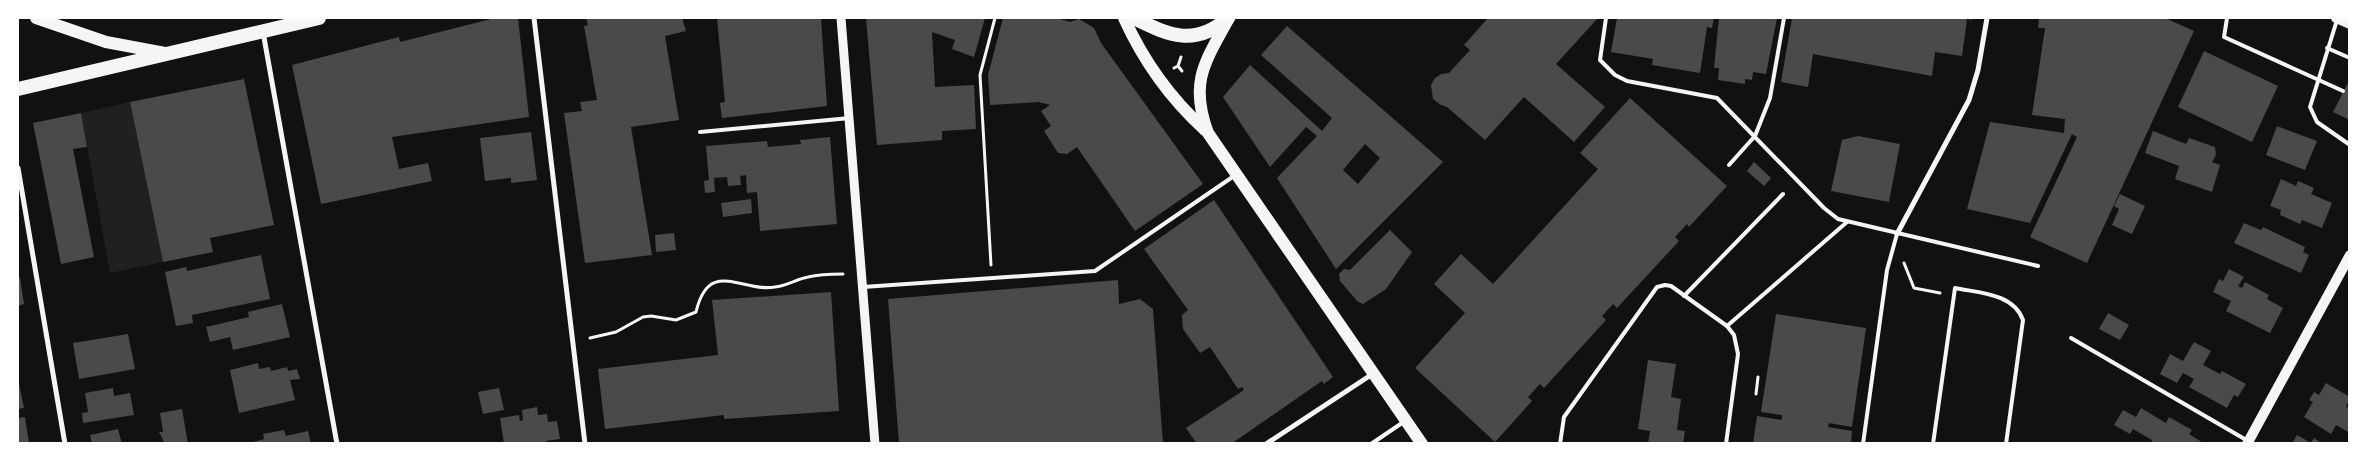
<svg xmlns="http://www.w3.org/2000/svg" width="2367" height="461" font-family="Lato,sans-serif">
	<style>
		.green { fill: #202020 }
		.building { fill: #4a4a4a; fill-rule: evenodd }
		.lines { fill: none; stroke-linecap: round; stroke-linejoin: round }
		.path { stroke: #f5f5f5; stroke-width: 3 }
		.service { stroke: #f5f5f5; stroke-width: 4 }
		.minor { stroke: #f5f5f5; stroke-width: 5 }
		.tertiary { stroke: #f5f5f5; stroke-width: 9 }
		.secondary { stroke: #f5f5f5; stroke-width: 10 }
		.primary { stroke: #f5f5f5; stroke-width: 12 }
		.trunk { stroke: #f5f5f5; stroke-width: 14 }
	</style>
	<rect width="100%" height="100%" fill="#111"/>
	<path class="green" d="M130 102 163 262 110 273 81 113Z"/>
	<g class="building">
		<path d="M495 18H518L529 117 392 137 399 169 428 163 432 181 321 204 292 65 399 37 400 42Z"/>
		<path d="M586 18H682L686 31 665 36 679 120 631 127 652 255 585 263 564 113 582 111 580 102 597 100 584 26 588 25Z"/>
		<path d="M717 18H821L827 106 722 118 720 103 725 102Z"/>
		<path d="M866 18H985L974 57 952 49 955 40 932 32 935 87 974 85 976 129 942 131V140L877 145Z"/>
		<path d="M1003 18H1057L1070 22 1079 19 1094 28 1101 43 1203 184 1135 231 1077 147 1067 154 1058 153 1044 131 1051 126 1041 111 1050 105 1039 102 990 105 988 75Z"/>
		<path d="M1488 18H1598L1556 64 1605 107 1574 142 1524 97 1485 140 1447 107 1441 105 1433 99 1431 85 1435 78 1441 74 1449 73 1470 50 1464 45Z"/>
		<path d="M1617 18H1714L1712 28 1707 27 1700 73 1652 65 1653 59 1611 52Z"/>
		<path d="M1719 18H1777L1766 74 1753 72 1752 80 1745 79V84L1718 80 1719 68H1714Z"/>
		<path d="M1792 18H1972V20L1967 19 1962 56 1935 52 1932 76 1813 54 1808 87 1781 82Z"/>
		<path d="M2039 18H2165L2194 31 2087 263 2030 237 2077 137 2072 134 2030 223 1967 209 1990 122 2064 133 2065 119 2032 115 2045 28H2038Z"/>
		<path d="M1287 26 1443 162 1336 269 1277 178 1317 136 1306 127 1270 167 1223 97 1250 65 1322 131 1332 118 1261 55ZM1365 144 1380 158 1358 184 1343 170Z"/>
		<path d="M2204 51 2278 86 2252 142 2178 107Z"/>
		<path d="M244 79 274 225 210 238 213 252 163 262 130 102Z"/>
		<path d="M2350 79V120L2333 112Z"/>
		<path d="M1630 98 1727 186 1689 227 1687 224 1675 237 1679 241 1617 308 1613 304 1602 316 1606 320 1544 388 1540 384 1528 397 1532 401 1495 442 1415 368 1465 313 1434 284 1461 254 1493 284 1598 169 1580 153Z"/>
		<path d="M81 113 87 147 73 149 94 257 61 264 33 123Z"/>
		<path d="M2277 126 2317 141 2305 170 2266 155Z"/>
		<path d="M2153 131 2186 144 2189 138 2215 147 2216 155 2212 162 2220 165 2212 192 2175 179 2179 166 2145 153Z"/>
		<path d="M531 132 537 180 511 183V178L485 181 480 138Z"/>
		<path d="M1858 136 1900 144 1889 202 1831 191 1842 140Z"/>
		<path d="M830 137 837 224 760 231 757 192 747 193 746 175 740 176 741 185 728 186 727 177 714 178 715 192 705 193 704 181 709 180 706 146 767 141 768 147 801 144 800 140Z"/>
		<path d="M1754 162 1771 178 1764 186 1747 171Z"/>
		<path d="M2281 179 2296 186 2298 181 2314 188 2311 194 2332 203 2322 228 2302 220 2300 224 2280 215 2281 210 2270 206Z"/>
		<path d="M2120 194 2145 206 2132 234 2112 225 2119 209 2114 206Z"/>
		<path d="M751 199 752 213 723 217 721 203Z"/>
		<path d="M1214 200 1333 377 1324 384 1322 381 1231 444H1197L1186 428 1244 390 1242 387 1238 389 1210 347 1200 353 1183 329 1182 315 1188 310 1144 249Z"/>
		<path d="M2244 223 2261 230 2263 227 2305 247 2303 252 2309 255 2301 273 2234 243Z"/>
		<path d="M1390 230 1412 252 1386 289 1363 304 1358 302 1340 281 1339 274 1344 269 1350 270Z"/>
		<path d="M674 233 676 250 656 252 655 235Z"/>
		<path d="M261 255 270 299 192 315 193 323 176 326 165 272 186 267 187 271Z"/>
		<path d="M2229 269 2244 277 2238 286 2242 288 2245 282 2269 295 2267 299 2283 308 2270 333 2226 311 2231 301 2213 292 2219 279 2223 281Z"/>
		<path d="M18 278H20L24 304 18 306Z"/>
		<path d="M1118 280 1119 304 1140 299 1153 309 1163 444H899L888 299Z"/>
		<path d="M831 292 839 411 724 419V415L605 429 598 369 718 355 712 300Z"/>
		<path d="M282 304 290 337 233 350 230 337 210 342 206 327 249 317 248 312Z"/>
		<path d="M2108 313 2129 325 2120 340 2099 329Z"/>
		<path d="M1776 314 1866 328 1852 427 1829 423 1828 427 1852 431 1851 444H1753L1757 416 1782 420V415L1761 412Z"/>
		<path d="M128 334 135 369 79 379 73 343Z"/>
		<path d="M2194 342 2211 351 2203 365 2220 374 2222 371 2246 384 2238 397 2234 395 2227 408 2189 387 2194 379 2183 373 2177 383 2160 374 2170 354 2183 361Z"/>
		<path d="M1648 360 1676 364 1671 397 1681 399 1677 430 1685 431 1683 444H1648L1650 431 1638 429Z"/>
		<path d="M258 363 259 369 270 367 271 371 287 367 288 371 297 369 300 379 290 380 295 400 239 413 230 370Z"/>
		<path d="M18 379 24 408 18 409Z"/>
		<path d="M2326 383 2350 397 2346 407 2350 408V433L2336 425 2331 434 2304 417 2313 402 2309 400 2314 392 2319 395Z"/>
		<path d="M113 388 114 396 130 393 134 415 83 423 82 413 88 412 85 393Z"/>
		<path d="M499 388 504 410 483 414 478 392Z"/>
		<path d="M537 407 538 415 547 414 548 422 557 421 560 439 546 441V444H504L500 418 519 415 520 421 523 420 522 410Z"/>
		<path d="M2141 408 2166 423 2169 417 2192 430 2189 434 2205 444H2151L2152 440 2133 429 2130 434 2114 425 2123 410 2136 417Z"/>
		<path d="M182 409 188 444H165L159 432H163L160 413Z"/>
		<path d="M25 417 29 444H18V418Z"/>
		<path d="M118 429 122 444H92L90 435Z"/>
		<path d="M284 430 286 436 308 431 311 444H245L264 439 263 434Z"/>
		<path d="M2297 435 2311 443 2314 438 2323 444H2292Z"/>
	</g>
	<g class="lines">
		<g class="path">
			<path d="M1178 66 1182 71"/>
			<path d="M1174 68 1178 66 1181 57"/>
			<path d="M1904 263 1914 288 1940 293"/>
			<path d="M991 265 980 75 995 18"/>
			<path d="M590 338 616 332 643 317 651 316 676 320 696 312C709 257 742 293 775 287 786 286 797 279 808 277 820 274 832 274 843 274"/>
			<path d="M1756 394 1758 377"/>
		</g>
		<g class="service">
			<path d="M1606 18 1600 60 1615 75 1627 81 1717 98 1824 208 1838 219 2038 266"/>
			<path d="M2227 18 2224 37 2343 91"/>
			<path d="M2337 20 2310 107 2317 122 2350 145"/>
			<path d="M2327 48 2350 58"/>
			<path d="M700 132 850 118"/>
			<path d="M1729 165 1755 136 1770 98 1784 18"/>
			<path d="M863 287 1095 271 1234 176"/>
			<path d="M1684 296 1783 194"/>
			<path d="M2071 338 2248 441"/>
			<path d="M1371 444 1405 421"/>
			<path d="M1560 444 1564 417 1657 287 1665 285 1671 286 1727 326 1847 222"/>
			<path d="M1726 444 1738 354 1734 335 1727 326"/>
			<path d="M1863 444 1887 270 1897 234"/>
			<path d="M1933 444 1955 288C1979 293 2013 293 2023 320L2006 444"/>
		</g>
		<g class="minor">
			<path d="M534 18 585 444"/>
			<path d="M263 32 337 444"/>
			<path d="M18 168 65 444"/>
			<path d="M1897 234 1969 100 1978 70 1987 18"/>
			<path d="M1266 444 1374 373"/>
		</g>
		<path class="tertiary" d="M841 18 875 444"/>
		<g class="secondary">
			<path d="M2336 18 2350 24"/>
			<path d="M2247 444 2350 255"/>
		</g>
		<g class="primary">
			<path d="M36 18 106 42 165 53"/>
			<path d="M1124 18C1143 60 1171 99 1205 130"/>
			<path d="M1229 18C1205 62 1189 82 1208 133L1422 444"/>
		</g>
		<g class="trunk">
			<path d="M1134 18C1170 36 1195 47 1228 18"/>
			<path d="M18 89 319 18"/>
		</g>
	</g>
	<rect width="2367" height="461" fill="none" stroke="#ffffff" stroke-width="38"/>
</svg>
